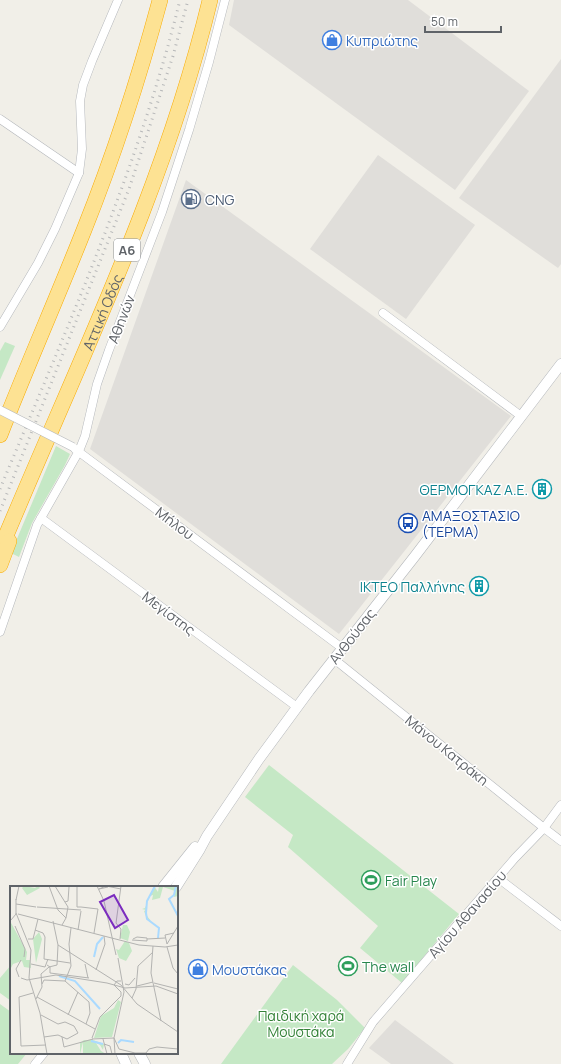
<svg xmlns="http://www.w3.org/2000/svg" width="561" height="1064" font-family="Manrope,sans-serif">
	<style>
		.industrial { fill: #e0deda }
		.green { fill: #c5e8c5 }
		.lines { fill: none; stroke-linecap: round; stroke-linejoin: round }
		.minor-casing { stroke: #b5b8bc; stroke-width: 9 }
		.tertiary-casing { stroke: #b5b8bc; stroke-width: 11 }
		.motorway-casing { stroke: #f9ab00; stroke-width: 16 }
		.minor { stroke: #fff; stroke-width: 8 }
		.tertiary { stroke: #fff; stroke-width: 10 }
		.motorway { stroke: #fde293; stroke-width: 15 }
		.rail { stroke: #b6b7b8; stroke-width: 3; stroke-dasharray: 1 5; stroke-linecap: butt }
		.minor-bridge-casing { stroke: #b5b8bc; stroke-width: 9; stroke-linecap: butt }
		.minor-bridge { stroke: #fff; stroke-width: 8 }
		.labels { text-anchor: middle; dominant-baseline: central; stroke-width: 3; stroke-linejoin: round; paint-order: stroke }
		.shield { fill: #fff; stroke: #8f9295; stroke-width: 1 }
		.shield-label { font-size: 13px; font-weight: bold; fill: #5f6368 }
		.shop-label { font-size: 14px; fill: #366cbe; stroke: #fff; text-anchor: start }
		.service-label { font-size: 14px; fill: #4e5e75; stroke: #fff; text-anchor: start }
		.street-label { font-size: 14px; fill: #5f6368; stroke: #fff }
		.culture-label { font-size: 14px; fill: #0d838f; stroke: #fff; text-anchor: end }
		.transit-label { font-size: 14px; fill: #164399; stroke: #fff; text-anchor: start }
		.leisure-label { font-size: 14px; fill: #27864d; stroke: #fff; text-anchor: start }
		.park-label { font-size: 14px; fill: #348238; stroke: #fff }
		.inset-river { fill: none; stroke: #aadaff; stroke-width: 2 }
		.inset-road { fill: none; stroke: #b3b3b1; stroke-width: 1 }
		.view { fill: #7b2cbf; fill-opacity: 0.15; stroke: #7b2cbf; stroke-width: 2 }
		.inset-edge { fill: none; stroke: #5f6368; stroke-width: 2 }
	</style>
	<rect width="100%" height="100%" fill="#f1efe8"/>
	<g class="industrial">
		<path d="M234 0H408L529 91 455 190 229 25Z"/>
		<path d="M561 59V264L558 268 459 198Z"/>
		<path d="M378 155 475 225 406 319 310 249Z"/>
		<path d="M186 180 511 416 339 634 90 449Z"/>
		<path d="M395 1020 454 1064H391L369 1048Z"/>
	</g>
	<g class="green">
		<path d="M5 342 15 346 0 380V351Z"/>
		<path d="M56 446 70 454 65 465 32 523 19 557 11 553Z"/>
		<path d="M269 765 459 914 402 983 360 948 378 926 288 847 293 835 245 797Z"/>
		<path d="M11 965V1001L0 993V978Z"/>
		<path d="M293 965 337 1000 365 1028 348 1049 332 1064H221Z"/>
		<path d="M0 1004 11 1012V1053H27L18 1064H0Z"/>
	</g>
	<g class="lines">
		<defs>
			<g id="minor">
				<path d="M0 119 79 173"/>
				<path d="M383 313 521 416"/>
				<path d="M0 327 38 263 55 229 79 173 82 149 80 101 83 85 92 61 118 0"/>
				<path d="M75 449 342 648"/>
				<path d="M41 518 297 707"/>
				<path d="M0 632 37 525 79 451 85 436 97 384 109 350 162 212 189 130 209 62 225 0"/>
				<path d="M334 659 544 828 561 841"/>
				<path d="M498 878 561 926"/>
				<path d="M35 1064 44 1053"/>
				<path d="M347 1064 373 1022 515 858 544 828 561 805"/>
			</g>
			<g id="tertiary">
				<path d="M163 887 195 847"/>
				<path d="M176 887 200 849 207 836 259 759 309 691 415 556 561 364"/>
				<path d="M121 1053 126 1064"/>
				<path d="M139 1053 145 1064"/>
			</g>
			<g id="motorway">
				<path d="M0 435C27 366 57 298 84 230 114 155 139 78 160 0"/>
				<path id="s1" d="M0 550C75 369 164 191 210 0"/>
				<path d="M0 565 9 541"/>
			</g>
		</defs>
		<use href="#minor" class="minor-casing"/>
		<use href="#tertiary" class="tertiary-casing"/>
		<use href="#motorway" class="motorway-casing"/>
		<use href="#minor" class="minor"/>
		<use href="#tertiary" class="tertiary"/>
		<use href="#motorway" class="motorway"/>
		<g class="rail">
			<path d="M0 489C66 330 139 167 180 0"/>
			<path d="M0 511 129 189 173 56 188 0"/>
		</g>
		<defs>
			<path id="minor-bridge" d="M0 410 73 447"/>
		</defs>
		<use href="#minor-bridge" class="minor-bridge-casing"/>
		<use href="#minor-bridge" class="minor-bridge"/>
	</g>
	<defs>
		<symbol id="shop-ring" viewBox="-11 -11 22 22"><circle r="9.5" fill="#fff" stroke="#3f7fe0" stroke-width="1.5"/><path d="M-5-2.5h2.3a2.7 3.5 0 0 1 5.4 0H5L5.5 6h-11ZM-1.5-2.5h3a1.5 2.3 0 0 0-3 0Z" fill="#3f7fe0"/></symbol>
		<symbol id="fuel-ring" viewBox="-11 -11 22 22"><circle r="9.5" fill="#fff" stroke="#5c6f8a" stroke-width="1.5"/><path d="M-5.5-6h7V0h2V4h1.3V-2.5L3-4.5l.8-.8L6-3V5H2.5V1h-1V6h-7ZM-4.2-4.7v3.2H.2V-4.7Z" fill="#5c6f8a"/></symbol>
		<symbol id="building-ring" viewBox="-11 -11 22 22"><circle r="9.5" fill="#fff" stroke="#0f9aa8" stroke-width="1.5"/><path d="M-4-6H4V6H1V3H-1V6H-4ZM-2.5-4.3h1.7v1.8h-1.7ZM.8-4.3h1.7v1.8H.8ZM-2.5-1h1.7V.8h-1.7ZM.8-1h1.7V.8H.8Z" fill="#0f9aa8"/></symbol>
		<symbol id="bus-ring" viewBox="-11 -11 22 22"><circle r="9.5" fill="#fff" stroke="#1a4fb4" stroke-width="1.5"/><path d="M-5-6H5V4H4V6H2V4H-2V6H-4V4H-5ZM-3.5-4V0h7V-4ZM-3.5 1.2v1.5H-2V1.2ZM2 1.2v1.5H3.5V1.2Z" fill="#1a4fb4"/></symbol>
		<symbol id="stadium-ring" viewBox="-11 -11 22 22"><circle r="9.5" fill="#fff" stroke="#2e9e5b" stroke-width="1.5"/><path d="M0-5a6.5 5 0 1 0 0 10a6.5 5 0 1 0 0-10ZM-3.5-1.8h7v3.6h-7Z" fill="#2e9e5b"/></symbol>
	</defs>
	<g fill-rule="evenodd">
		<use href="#shop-ring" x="321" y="29" width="22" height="22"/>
		<use href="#fuel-ring" x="180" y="188" width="22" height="22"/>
		<use href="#building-ring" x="531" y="478" width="22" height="22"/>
		<use href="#bus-ring" x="397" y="512" width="22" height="22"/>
		<use href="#building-ring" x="468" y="575" width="22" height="22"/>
		<use href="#stadium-ring" x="360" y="869" width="22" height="22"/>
		<use href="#stadium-ring" x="337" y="955" width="22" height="22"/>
		<use href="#shop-ring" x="187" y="958" width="22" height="22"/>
	</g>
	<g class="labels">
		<rect class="shield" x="114" y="239" width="26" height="22" rx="3"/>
		<g class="shield-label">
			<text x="127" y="250">Α6</text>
		</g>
		<g class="shop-label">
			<text x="346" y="40">Κυπριώτης</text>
			<text x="212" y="969">Μουστάκας</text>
		</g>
		<g class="service-label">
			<text x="205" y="199">CNG</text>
		</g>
		<g class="street-label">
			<text stroke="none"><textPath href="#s1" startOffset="259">Αττική Οδός</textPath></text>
			<text transform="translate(121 319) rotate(-69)">Αθηνών</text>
			<text transform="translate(175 523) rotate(37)">Μήλου</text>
			<text transform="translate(169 613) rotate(37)">Μεγίστης</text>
			<text transform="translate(352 636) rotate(-52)">Ανθούσας</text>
			<text transform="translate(447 750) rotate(39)">Μάνου Κατράκη</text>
			<text transform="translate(467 914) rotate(-49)">Αγίου Αθανασίου</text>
		</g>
		<g class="culture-label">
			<text x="528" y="489">ΘΕΡΜΟΓΚΑΖ Α.Ε.</text>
			<text x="465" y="586">ΙΚΤΕΟ Παλλήνης</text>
		</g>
		<g class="transit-label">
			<text x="422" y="515">ΑΜΑΞΟΣΤΑΣΙΟ<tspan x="422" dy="16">(ΤΕΡΜΑ)</tspan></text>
		</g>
		<g class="leisure-label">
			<text x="385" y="880">Fair Play</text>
			<text x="362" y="966">The wall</text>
		</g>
		<g class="park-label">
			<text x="301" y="1015">Παιδική χαρά<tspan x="301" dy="16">Μουστάκα</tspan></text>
		</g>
	</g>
	<g transform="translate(10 886)">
		<rect width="168" height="168" fill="#f1efe8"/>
		<path d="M14 0 25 2 28 0 30 2 17 9 12 2ZM144 0 148 6 149 0H168V10L164 11 165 5 153 1 150 12 142 14 143 9 140 10 136 20 137 30 141 35 137 33 134 25 136 24 132 23 135 22ZM0 35 17 66 16 74H20L21 82 14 81 12 75 3 78 0 84ZM113 39H117L120 46 118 55 110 52ZM29 46 32 53 26 77 23 53ZM115 55 119 57 122 65 116 75 109 72 106 63 109 64ZM108 114 111 116 102 151 84 152 91 130 104 122ZM74 154H83L94 158 93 164 90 159 86 157 91 165 96 168H73V156L70 168V157Z" fill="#c5e8c5"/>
		<path class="inset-river" d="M145 0 137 15 136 27 137 33 149 42 148 52M166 0 164 9 159 13 168 30M84 71 87 58 93 51M49 90 65 95 90 123M81 155 93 158M108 157 111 154 124 156"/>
		<path class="inset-road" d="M39 0 48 24 56 32M45 0 58 21M67 0V21H71M87 0 94 15 106 69M98 1 89 3 96 0 111 3M6 14 9 0M55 16 58 15 59 1M6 18 26 21M27 21 71 24M71 21 88 23 84 47M6 27 21 64 19 92 30 127 37 168M8 28 129 59 155 61 168 59M1 34 6 28V13M43 35 48 59 111 99 127 118M52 39 56 32 58 21M5 40 15 63 14 71M25 44 33 47 35 51 34 73 60 77M68 44 71 25M18 53H23L28 33M110 53 111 43 106 37 111 0M137 53 155 52M122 54 137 55V52L127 51 123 53M157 58 168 40M157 58 155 49 164 47M143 60 141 87 151 135M157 61 163 82 168 88M21 78 35 81 38 73M75 78 78 92M37 79 40 81V87L79 92M86 84 95 58 94 50M9 91 6 83 11 74M11 92 17 94 46 89 97 97 115 102 146 100 168 108M55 95 79 116 80 127 76 138M55 95 61 80 59 58 61 42M144 97 168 103M32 98 34 94 55 95M115 98 119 99 125 92M127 100 143 96M23 107 9 111 11 160 36 159M27 111 85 143M122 112 126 103 128 80 143 66M26 113 32 101 31 88 39 81 47 79 48 59M127 118 168 146M31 129 48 138M58 129 68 106M48 149 57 153 68 147 64 140 55 136 48 138M34 151 48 149M52 151 54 161 83 153M82 152 90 131 111 110V106L104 99 107 95H111M82 153 104 152 109 163 125 167H136L139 163 147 161 168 163M93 153 97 168M94 158 100 160 102 168M105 168 104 152 114 106 108 72"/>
		<path class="view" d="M104 9 118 34 105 42 90 16Z"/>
		<rect width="168" height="168" class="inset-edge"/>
	</g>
	<path d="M425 26v6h76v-6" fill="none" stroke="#5f6368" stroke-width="2"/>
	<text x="431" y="26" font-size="12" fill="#5f6368" stroke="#ffffff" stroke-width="3" paint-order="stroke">50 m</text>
</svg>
